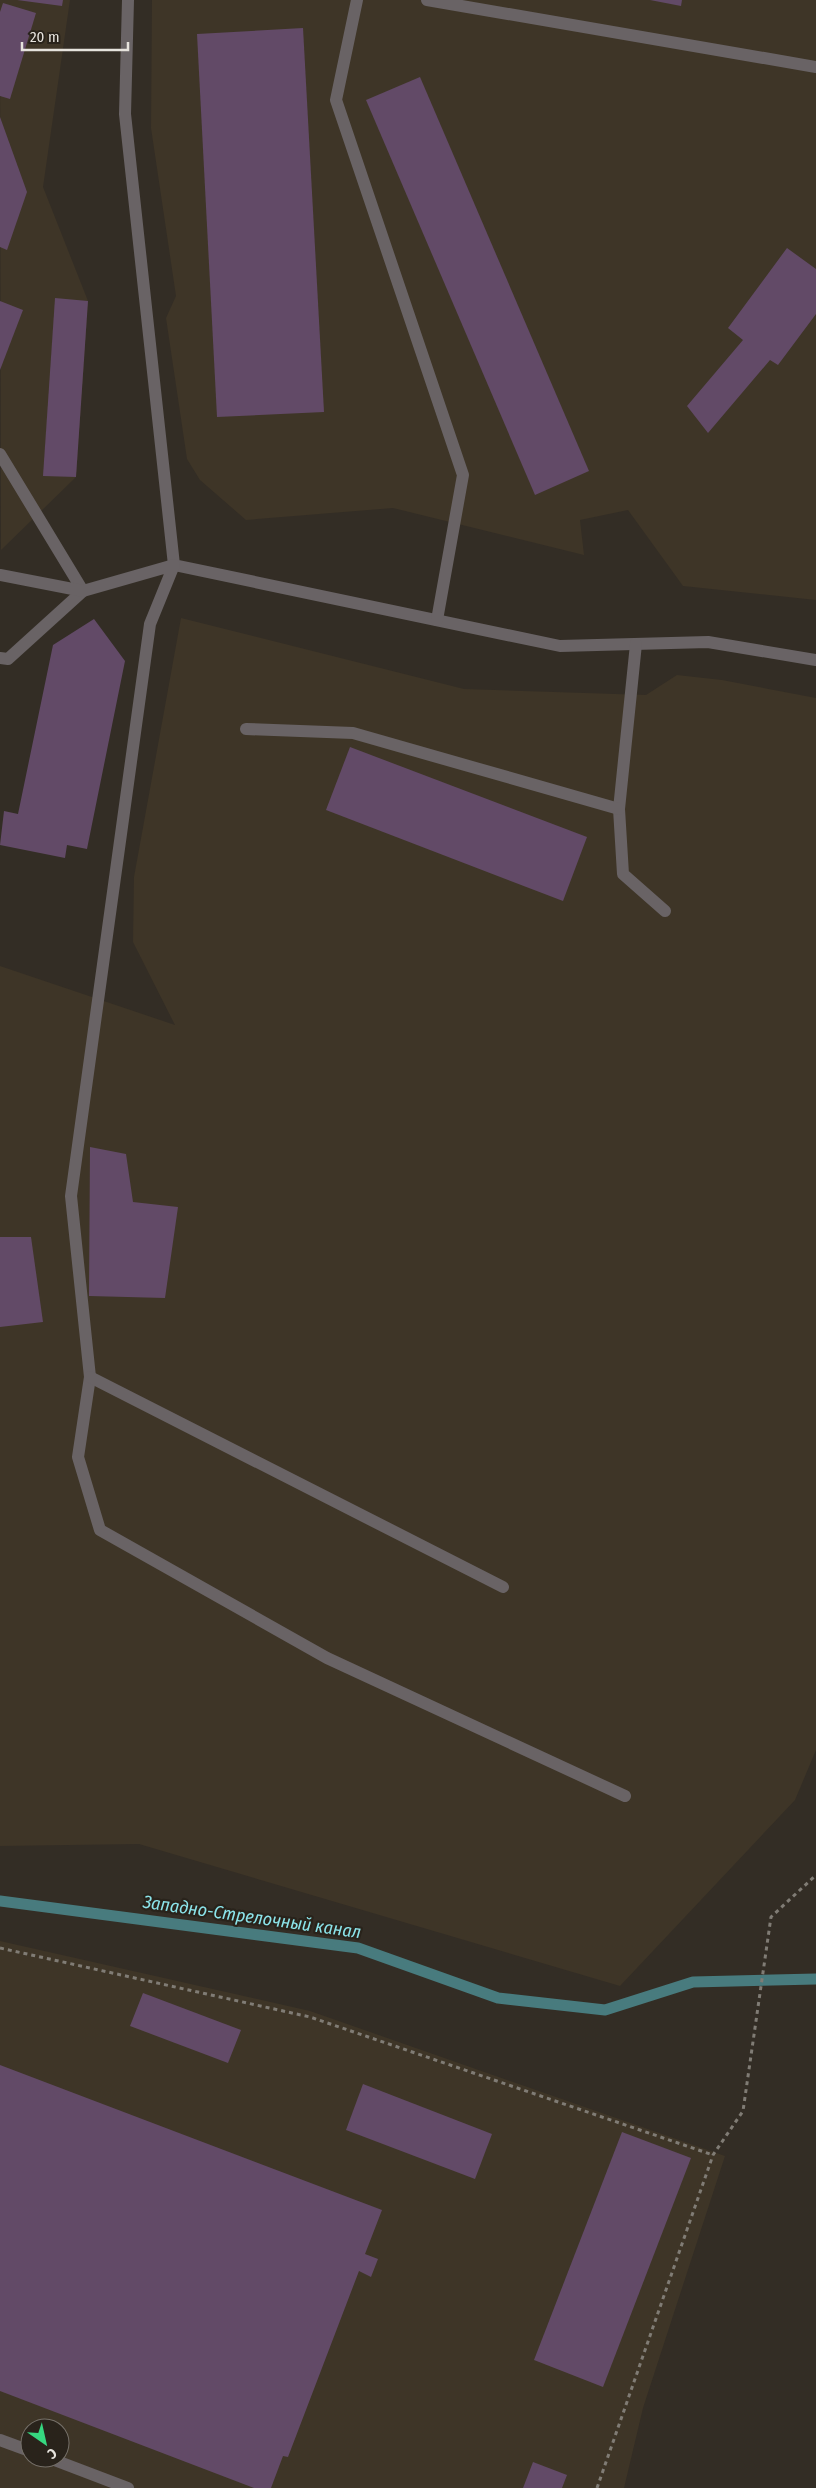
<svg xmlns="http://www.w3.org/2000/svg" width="816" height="2488" font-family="'Fira Sans Condensed',sans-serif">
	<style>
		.built { fill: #3e3527; fill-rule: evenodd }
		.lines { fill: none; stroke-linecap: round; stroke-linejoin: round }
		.stream { stroke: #487b7e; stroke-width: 11 }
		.building { fill: #624a67 }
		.path { stroke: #807c75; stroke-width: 3; stroke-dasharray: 4 4; stroke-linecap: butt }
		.minor { stroke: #696365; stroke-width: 12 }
		.labels { text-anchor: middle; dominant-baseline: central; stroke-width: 4.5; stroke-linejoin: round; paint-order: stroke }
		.water-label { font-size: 18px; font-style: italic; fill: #8ce4ea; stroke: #29231b }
	</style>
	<rect width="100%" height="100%" fill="#332d25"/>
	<g class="built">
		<path d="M0 0H70L43 187 88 301 76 477 1 550Z"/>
		<path d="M152 0H816V600L683 586 628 510 580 520 584 555 393 508 246 520 200 480 187 459 166 318 176 296 151 128Z"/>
		<path d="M181 618 464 689 646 695 677 675 722 680 816 698V1750L795 1800 620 1986 139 1844 0 1846V966L175 1025 133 942 134 877Z"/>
		<path d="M0 1941 310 2011 725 2156 643 2408 624 2488H0ZM30 2428H60V2458H30Z"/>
	</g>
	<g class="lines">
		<path class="stream" d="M0 1901 358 1948 498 1998 605 2010 693 1982 816 1979"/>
	</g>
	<g class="building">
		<path d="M17 0H63L62 6Z"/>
		<path d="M650 0H682L681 6Z"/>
		<path d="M3 3 36 13 10 99 0 96V12Z"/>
		<path d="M303 28 324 412 217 417 197 34Z"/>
		<path d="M420 77 589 471 535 495 366 100Z"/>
		<path d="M0 117 27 192 7 250 0 247Z"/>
		<path d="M787 248 816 269V314L778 365 770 360 708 433 687 406 743 340 728 328Z"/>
		<path d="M55 298 88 301 76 477 43 476Z"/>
		<path d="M0 301 23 310 0 370Z"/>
		<path d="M94 619 125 661 87 849 67 845 65 858 0 845 4 811 18 814 53 645Z"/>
		<path d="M350 747 587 837 563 901 326 810Z"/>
		<path d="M90 1147 126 1154 133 1202 178 1207 165 1298 89 1296Z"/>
		<path d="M0 1237H31L43 1322 0 1327Z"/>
		<path d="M143 1993 241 2030 228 2063 130 2026Z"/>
		<path d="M0 2065 382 2210 365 2254 378 2259 371 2277 359 2271 288 2457 283 2456 271 2488H254L0 2391Z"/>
		<path d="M363 2084 492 2134 475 2179 346 2130Z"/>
		<path d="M622 2132 691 2158 603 2387 534 2360Z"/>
		<path d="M533 2462 567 2475 562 2488H523Z"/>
	</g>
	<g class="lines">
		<g class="path">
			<path d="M0 1948 310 2017 713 2155"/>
			<path d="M597 2488 713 2155 743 2111 771 1917 816 1875"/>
		</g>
		<g class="minor">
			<path d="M128 0 125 114 174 565 560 646 708 642 816 660"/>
			<path d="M357 0 336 100 463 475 437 620"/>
			<path d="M427 0 816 67"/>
			<path d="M0 454 83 591 8 659 0 658"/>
			<path d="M0 575 83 591 174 565 150 624 71 1196 90 1377 78 1457 100 1530 327 1658 625 1796"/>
			<path d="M636 644 619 809 623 874 665 911"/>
			<path d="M246 729 353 733 619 809"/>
			<path d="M90 1377 503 1587"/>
			<path d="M0 2440 30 2451"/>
			<path d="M49 2458 128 2488"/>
		</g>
	</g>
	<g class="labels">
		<g class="water-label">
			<text transform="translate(252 1917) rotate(8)">Западно-Стрелочный канал</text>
		</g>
	</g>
	<g transform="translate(45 2443) rotate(146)"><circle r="24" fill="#29231b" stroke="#757069"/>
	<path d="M0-4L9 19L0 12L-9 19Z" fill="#36d880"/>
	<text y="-8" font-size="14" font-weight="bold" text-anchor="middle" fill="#e6e3dd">С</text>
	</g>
	<path d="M22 42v8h106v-8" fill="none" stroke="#e6e3dd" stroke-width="2.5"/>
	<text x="30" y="42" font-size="15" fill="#e6e3dd" stroke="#29231b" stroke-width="4" paint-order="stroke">20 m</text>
</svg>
